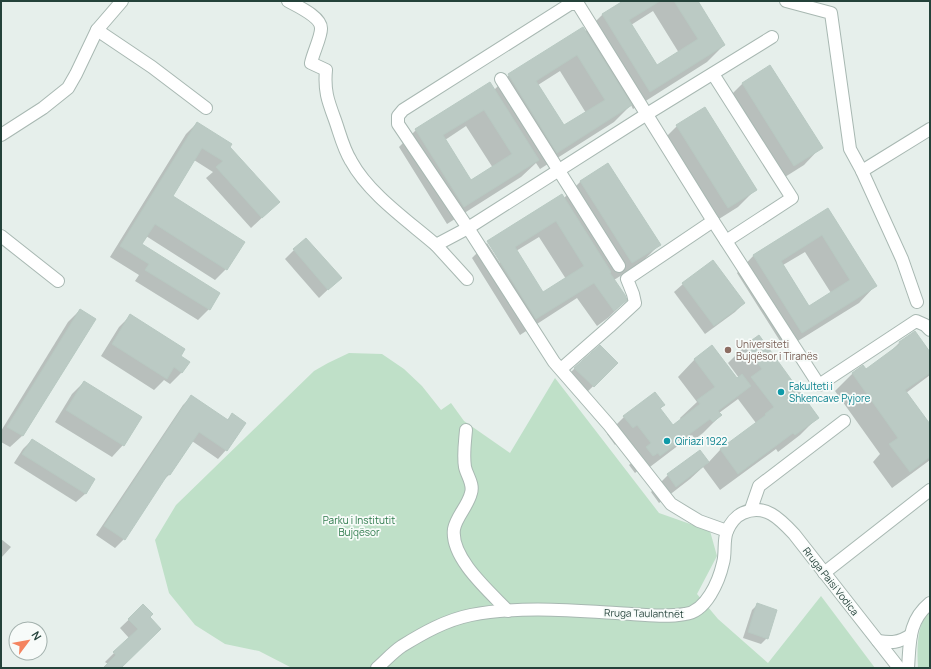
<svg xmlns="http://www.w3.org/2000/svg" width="931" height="669" font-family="Manrope,sans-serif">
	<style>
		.green { fill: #bfe0c8 }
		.shadow { fill: #0003; fill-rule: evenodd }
		.building { fill: #bbcac4; stroke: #b8c9c2; fill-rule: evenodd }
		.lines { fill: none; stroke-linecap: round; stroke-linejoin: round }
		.minor-casing { stroke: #a8b8b2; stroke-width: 14 }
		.minor { stroke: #fff; stroke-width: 12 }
		.education-dot { fill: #8d6e63; stroke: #f7fbf9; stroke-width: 1.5 }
		.culture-dot { fill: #0f9aa8; stroke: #f7fbf9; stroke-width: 1.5 }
		.labels { text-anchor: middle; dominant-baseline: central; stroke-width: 3.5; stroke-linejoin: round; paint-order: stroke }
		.education-label { font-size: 10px; fill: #785e54; stroke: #f7fbf9; text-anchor: start }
		.culture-label { font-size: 10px; fill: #0d838f; stroke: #f7fbf9; text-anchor: start }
		.park-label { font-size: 10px; fill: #2d7a4b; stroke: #f7fbf9 }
		.street-label { font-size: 10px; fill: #24423a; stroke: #f7fbf9 }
	</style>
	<rect width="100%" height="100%" fill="#e6efeb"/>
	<g class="green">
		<path d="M349 353 382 354 404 369 422 386 441 410 451 403 464 421 510 453 555 378 659 513 710 531 717 556 697 594 718 619 768 663 821 596 875 668H292L259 651 225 644 195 625 169 593 155 540 176 505 314 371 328 363Z"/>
		<path d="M930 611V668H918C917 650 916 624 930 611Z"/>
	</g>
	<g class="shadow">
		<path d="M624 1H696L724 45 707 62 633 109 631 105 614 122 540 169 536 163 521 177 447 224 399 147 416 130 494 90 509 75 585 32 602 15ZM653 11 679 53 657 67 631 25ZM560 71 586 113 564 127 538 85ZM466 126 493 168 471 182 445 140Z"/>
		<path d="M770 67 821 147 804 165 777 182 725 101 742 84Z"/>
		<path d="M704 109 756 189 738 207 711 224 660 143 677 126Z"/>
		<path d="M197 123 229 148 267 213 251 228 206 178 213 172 194 160 171 196 226 269 215 280 146 236 141 245 219 294 209 309 198 320 135 281 139 275 110 257 186 134Z"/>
		<path d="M608 164 659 245 642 262 614 280 626 300 609 317 597 326 577 298 520 335 472 258 487 243 500 263 502 262 489 241 564 198 580 182ZM539 237 566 279 543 293 516 251Z"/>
		<path d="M828 209 876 285 859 303 785 349 737 273 754 255ZM805 252 831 293 809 307 783 265Z"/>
		<path d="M294 250 340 278 319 298 285 259Z"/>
		<path d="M683 284 744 303 735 312 705 334 674 292Z"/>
		<path d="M80 310 22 436 10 447 1 442V431L68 322Z"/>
		<path d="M131 315 179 357 182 372 170 384 164 380 154 390 101 356 119 327Z"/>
		<path d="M758 336 818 417 800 435 778 452 776 449 720 490 703 467 690 479 659 503 651 492 668 475 708 463 720 450 756 423 738 399 719 413 721 415 703 433 695 439 692 435 642 473 640 469 635 473 629 465 634 461 619 441 615 445 607 434 624 417 664 405 660 409 672 426 681 420 680 418 697 402 678 377 695 359 737 380 739 378 728 363 745 346Z"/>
		<path d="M899 343 930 354V375L906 393 930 426V460L892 488 873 462 880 454 835 391 852 374 863 366 866 370 886 356Z"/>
		<path d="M617 363 584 395 566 377 575 368Z"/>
		<path d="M84 382 123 445 112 457 55 422 72 394Z"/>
		<path d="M191 397 226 421 232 415 226 450 218 459 192 441 169 475 160 483 124 539 115 548 96 535 183 405Z"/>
		<path d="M32 440 94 479 85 494 76 502 14 463 23 449Z"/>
		<path d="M1 539 11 547 1 558Z"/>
		<path d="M758 604 767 638 761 644 743 638 752 610Z"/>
		<path d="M143 606 151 614 120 668H104L108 664 105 662 129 638 120 628Z"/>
	</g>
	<g class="building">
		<path d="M623 1H660L629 20 657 65 698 39 674 1H698L725 45 650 92 602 14Z"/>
		<path d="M583 27 632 105 557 153 508 74ZM577 55 605 100 564 125 536 81Z"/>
		<path d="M770 65 823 148 794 166 742 83Z"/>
		<path d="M490 82 539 160 464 207 415 129ZM484 110 512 154 471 180 443 135Z"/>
		<path d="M705 107 757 190 728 208 676 125Z"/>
		<path d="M197 122 232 144 230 147 280 202 262 218 216 167 223 161 202 148 173 196 245 242 227 270 155 224 142 244 220 293 210 310 145 270 149 264 120 246Z"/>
		<path d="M608 163 661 245 632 263 580 181Z"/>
		<path d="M562 194 611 272 610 273 625 295 627 300 614 311 594 283 536 319 487 241ZM556 221 584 266 543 292 515 247Z"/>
		<path d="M828 208 877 286 802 333 753 255ZM822 235 850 280 809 306 781 261Z"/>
		<path d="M306 238 342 278 328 290 293 249Z"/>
		<path d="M713 260 745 303 714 326 682 283Z"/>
		<path d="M80 309 96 319 23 436 7 427Z"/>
		<path d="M130 314 185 349 181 356 190 362 182 373 174 367 167 379 112 344Z"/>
		<path d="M915 331 930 352V373L905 390 930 424V457L910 472 889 444 898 438 852 373 863 365 866 369 900 344 899 342Z"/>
		<path d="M759 335 819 418 795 435 793 433 738 474 720 449 766 415 765 414 774 407 751 377 762 369 745 345Z"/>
		<path d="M600 345 618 363 594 387 574 368Z"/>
		<path d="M712 345 737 378 742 374 751 386 718 411 722 415 713 422 710 419 660 456 658 453 653 456 646 447 651 443 637 425 633 428 623 416 655 392 665 405 660 408 673 425 700 404 697 400 715 387 694 359Z"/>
		<path d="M84 381 142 417 124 446 66 410Z"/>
		<path d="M191 395 228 420 232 413 246 423 227 451 199 432 170 475 168 474 125 540 104 526Z"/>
		<path d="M32 439 95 479 86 494 22 454Z"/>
		<path d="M700 450 709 462 676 487 667 474Z"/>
		<path d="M757 603 777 610 768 639 748 632Z"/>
		<path d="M143 604 153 614 150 617 161 629 121 668H103L116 655 113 652 138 629 128 619Z"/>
	</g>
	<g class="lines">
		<defs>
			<g id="minor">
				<path d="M288 1C297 6 322 17 321 29 321 37 313 53 311 63L326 70C324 91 328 101 335 120 340 134 343 148 351 161 369 194 407 220 436 245L468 228 647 114 772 37"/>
				<path d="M786 1 831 13 850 149 862 171 902 259 917 302"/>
				<path d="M97 30 152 67 206 108"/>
				<path d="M713 74 792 198 726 241"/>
				<path d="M501 79 619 266"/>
				<path d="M1 135 43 108 68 88 76 74 97 30 122 1"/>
				<path d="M862 171 930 129"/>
				<path d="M1 236 58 281"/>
				<path d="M436 245 467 279"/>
				<path d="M561 369 609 327 635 303 633 294 627 279 713 221"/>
				<path d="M466 430C465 442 463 455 465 467 467 476 474 484 471 493 468 506 456 517 454 529 450 558 490 592 508 611"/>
				<path d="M751 509 759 486 844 421"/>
				<path d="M727 531 699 521 671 504 609 425 554 362 468 228 398 124V116L403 110 570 4H578L713 221 819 385 916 321 925 325 930 330"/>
				<path d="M824 573 930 490"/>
				<path d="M878 641C892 643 898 643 911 635"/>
				<path d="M377 668C385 661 393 652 402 646 423 633 446 620 471 615 518 606 568 610 616 613 638 614 663 618 685 614 706 612 719 581 723 563 726 553 723 541 727 531 730 524 736 516 743 513 765 503 780 519 794 534L899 668"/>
				<path d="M908 668C910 642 908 621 930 603"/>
			</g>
		</defs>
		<use href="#minor" class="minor-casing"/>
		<use href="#minor" class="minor"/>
	</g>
	<circle class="education-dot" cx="728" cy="350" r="4"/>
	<g class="culture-dot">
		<circle cx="781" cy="392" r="4"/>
		<circle cx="667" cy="441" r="4"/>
	</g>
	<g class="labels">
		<g class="education-label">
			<text x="736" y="344">Universiteti<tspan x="736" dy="12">Bujqësor i Tiranës</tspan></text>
		</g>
		<g class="culture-label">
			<text x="789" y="386">Fakulteti i<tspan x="789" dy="12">Shkencave Pyjore</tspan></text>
			<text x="675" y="441">Qiriazi 1922</text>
		</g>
		<g class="park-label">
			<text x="359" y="520">Parku i Institutit<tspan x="359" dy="12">Bujqësor</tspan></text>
		</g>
		<g class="street-label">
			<text transform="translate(831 581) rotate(52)">Rruga Paisi Vodica</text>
			<text transform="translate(644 613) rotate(1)">Rruga Taulantnët</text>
		</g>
	</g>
	<rect width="931" height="669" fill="none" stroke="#24423a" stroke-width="4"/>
	<g transform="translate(28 641) rotate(58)"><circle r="19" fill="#f7fbf9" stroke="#a3b1ad"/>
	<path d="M0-3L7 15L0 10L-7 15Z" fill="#f4845f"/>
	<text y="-6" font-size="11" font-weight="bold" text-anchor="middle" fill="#24423a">N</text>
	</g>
</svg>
